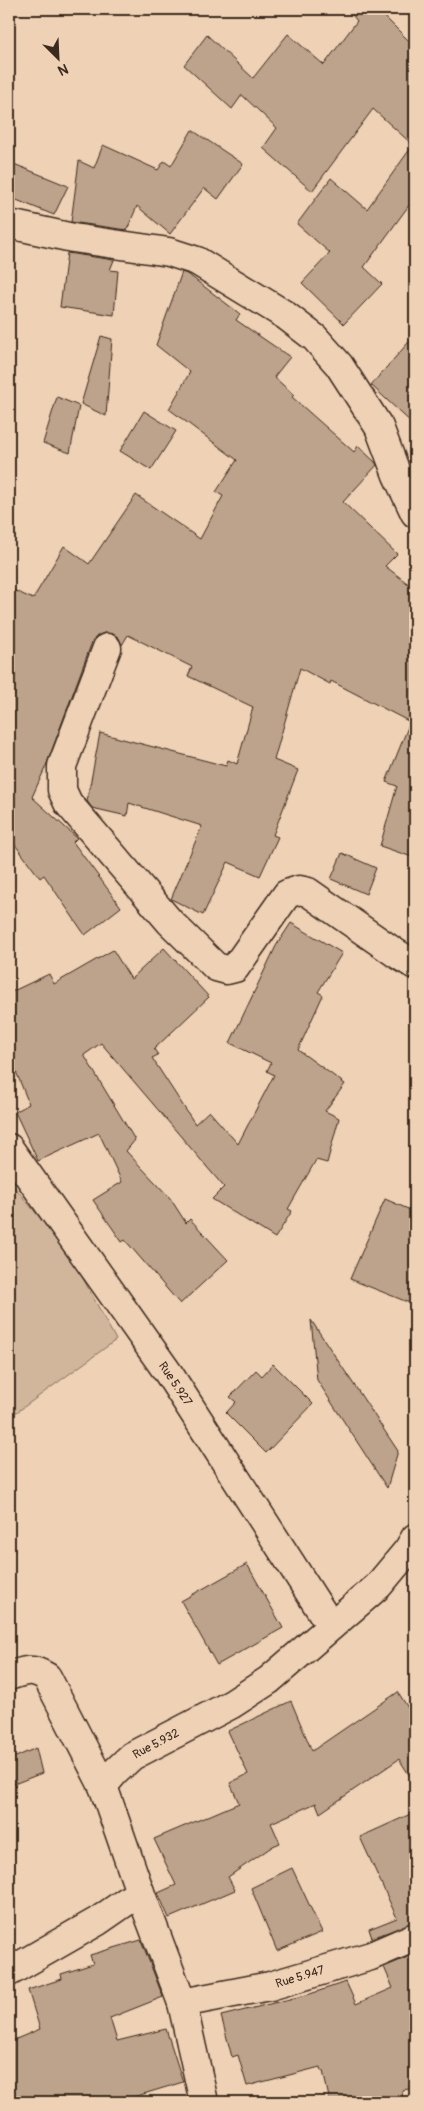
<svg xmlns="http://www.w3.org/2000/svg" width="424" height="2111" font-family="Pangolin,sans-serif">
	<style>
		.green { fill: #d1b69c; stroke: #86705d }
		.building { fill: #bda38b; stroke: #3b2a1e }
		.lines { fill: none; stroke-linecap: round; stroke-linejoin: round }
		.minor-casing { stroke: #3b2a1e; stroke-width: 31 }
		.minor { stroke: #efd1b5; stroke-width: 28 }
		.labels { text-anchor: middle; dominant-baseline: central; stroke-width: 4; stroke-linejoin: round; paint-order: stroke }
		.street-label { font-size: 12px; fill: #3b2a1e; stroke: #efd1b5 }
	</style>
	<rect width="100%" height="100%" fill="#efd1b5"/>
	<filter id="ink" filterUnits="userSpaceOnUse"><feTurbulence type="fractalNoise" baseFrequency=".02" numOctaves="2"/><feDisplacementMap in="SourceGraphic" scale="10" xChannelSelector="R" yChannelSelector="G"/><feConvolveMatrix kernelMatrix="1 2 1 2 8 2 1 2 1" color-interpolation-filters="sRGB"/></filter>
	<g filter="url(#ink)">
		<path class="green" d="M9 1180 71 1256 116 1340 17 1412 9 1408Z"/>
		<g class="building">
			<path d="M348 9H377L415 47V197L364 267 382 284 344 324 302 283 330 253 297 224 331 178 367 209 413 145 373 109 312 191 263 148 277 128 242 95 232 109 184 65 207 35 253 78 288 34 324 65 357 21Z"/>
			<path d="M192 130 243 164 218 199 204 188 170 234 137 206 127 230 71 222 79 161 94 168 103 145 158 170 164 161 171 166Z"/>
			<path d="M9 162 68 186 54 215 9 197Z"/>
			<path d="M67 253 114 260 110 270 118 271 114 315 60 307Z"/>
			<path d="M182 272 189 275 240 314 236 320 290 357 274 377 294 395 292 397 354 452 358 446 375 462 377 465 343 502 397 554 385 566 415 589V858L380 846 397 786 386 782 410 722 331 681 330 684 300 668 274 760 298 770 273 835 278 837 260 876 228 862 203 915 171 899 202 826 129 803 127 816 92 808 87 801 100 733 226 766 228 760 237 764 253 707 188 676 192 667 128 635 122 645 119 638 113 634 104 633 97 636 92 642 46 766 32 797 77 838 73 842 121 907 85 935 44 875 40 878 13 842 9 851V588L33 599 64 546 89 564 136 495 200 539 223 496 216 492 237 460 169 409 190 372 156 345Z"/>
			<path d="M415 335V426L371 385Z"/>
			<path d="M101 336 112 339 106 416 81 404Z"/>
			<path d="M57 397 79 406 70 453 43 443Z"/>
			<path d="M144 411 176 431 151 470 120 451Z"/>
			<path d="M342 853 376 868 366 894 331 879Z"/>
			<path d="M291 923 342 953 318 992 323 995 298 1050 345 1084 325 1111 339 1118 327 1163 316 1160 288 1209 292 1211 275 1238 212 1199 224 1187 101 1043 84 1055 135 1140 126 1151 170 1198 186 1223 190 1219 228 1260 180 1304 125 1240 122 1242 93 1200 122 1182 99 1133 38 1161 15 1112 29 1104 9 1054V993L49 974 54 984 113 950 131 979 164 948 209 997 154 1049 158 1055 152 1058 195 1124 209 1111 238 1144 274 1075 267 1071 271 1063 230 1043 276 946Z"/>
			<path d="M385 1199 415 1212V1305L350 1279Z"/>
			<path d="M311 1320 398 1451 387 1488 317 1380Z"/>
			<path d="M273 1364 313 1404 266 1453 226 1413 236 1402 230 1397 256 1370 262 1376Z"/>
			<path d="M247 1564 283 1628 217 1665 181 1601Z"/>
			<path d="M398 1692 415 1719V1784L399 1759 320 1813 316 1803 271 1823 280 1843 273 1846 228 1877 235 1890 169 1918 158 1893 176 1885 154 1839 239 1803 230 1783 248 1774 228 1731 291 1701 312 1751Z"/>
			<path d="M36 1748 42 1773 9 1786V1760Z"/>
			<path d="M415 1812V1922L372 1938 369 1929 397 1918 360 1837Z"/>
			<path d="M292 1868 322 1932 277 1951 251 1888Z"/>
			<path d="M141 1940 163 1997 110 2018 117 2041 166 2029 183 2082 117 2102H9V2042L40 2029 28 1990 62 1979 61 1974 93 1964 90 1955Z"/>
			<path d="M415 1954V2088L402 2090 403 2102H330L323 2071H321L320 2067 247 2086 238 2055 232 2057 221 2016 310 1994 346 1982 356 2004 393 1988 384 1967Z"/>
		</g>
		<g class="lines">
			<defs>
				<g id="minor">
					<path d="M9 224 73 238 169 252 197 261 285 315 315 338 339 365 379 427 397 475 415 513"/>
					<path d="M107 648 62 766V790L68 803 170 922 216 967 227 970 235 968 287 894 299 890 308 892 394 952 415 965"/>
					<path d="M9 1148 169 1374 331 1626"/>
					<path d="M9 1676C25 1671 31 1667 47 1677L103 1786"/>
					<path d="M140 1892 182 2003 204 2102"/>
					<path d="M9 1972 98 1921 140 1892 103 1786 115 1772 132 1756 232 1704 269 1680 378 1586 408 1550 415 1538"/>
					<path d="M182 2003 270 1986 371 1956 415 1937"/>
				</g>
			</defs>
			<use href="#minor" class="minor-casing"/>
			<use href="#minor" class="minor"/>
		</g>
	</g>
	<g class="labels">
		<g class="street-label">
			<text transform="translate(175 1384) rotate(56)">Rue 5.927</text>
			<text transform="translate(156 1744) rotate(-28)">Rue 5.932</text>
			<text transform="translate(300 1977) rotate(-17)">Rue 5.947</text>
		</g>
	</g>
	<rect width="424" height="2111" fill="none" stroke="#efd1b5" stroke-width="30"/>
	<rect x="15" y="15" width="394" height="2081" fill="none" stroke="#3b2a1e" stroke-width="2" filter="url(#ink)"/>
	<g transform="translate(58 58) rotate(156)" stroke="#efd1b5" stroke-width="4" paint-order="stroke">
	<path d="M0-4L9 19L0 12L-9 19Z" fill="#3b2a1e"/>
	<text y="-8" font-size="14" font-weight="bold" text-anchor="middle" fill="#3b2a1e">N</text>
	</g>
</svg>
